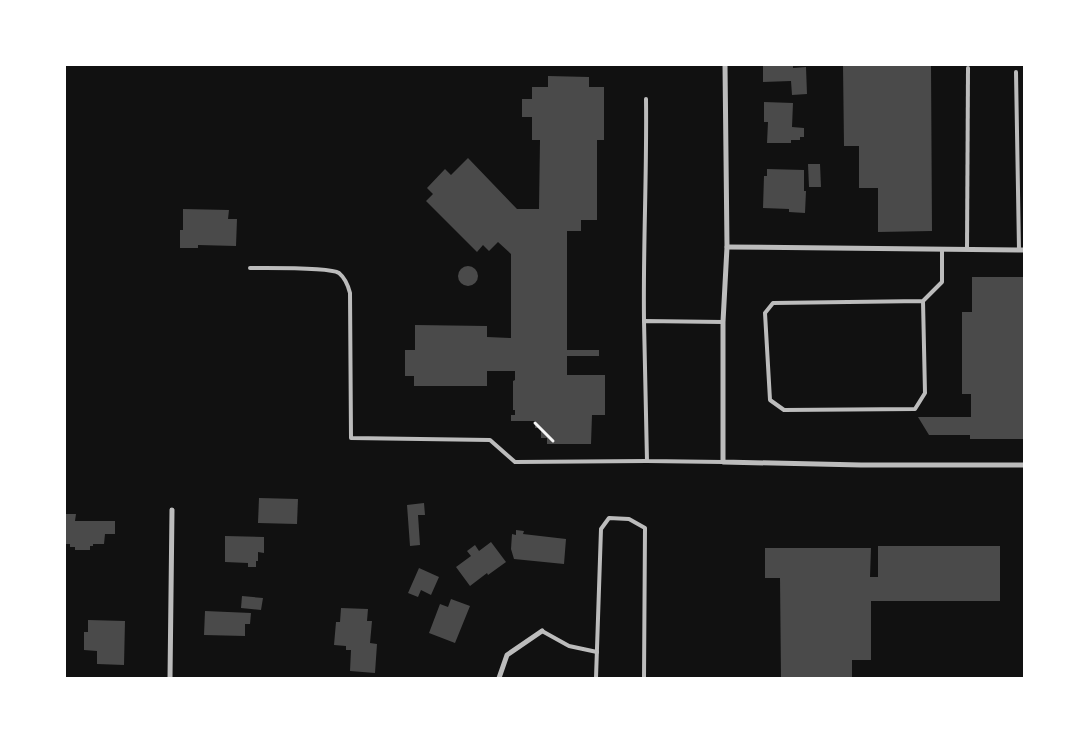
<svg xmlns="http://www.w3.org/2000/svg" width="1089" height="743" font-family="'Source Sans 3',sans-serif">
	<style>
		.building { fill: #4a4a4a }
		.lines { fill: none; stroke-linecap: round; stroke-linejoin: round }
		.path { stroke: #f5f5f5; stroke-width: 3 }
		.service { stroke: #bcbcbc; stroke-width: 4 }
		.minor { stroke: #bcbcbc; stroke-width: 5 }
	</style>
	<rect width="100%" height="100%" fill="#111"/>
	<g class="building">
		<path d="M763 65H793V68L806 67 807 94 792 95 791 81 763 82Z"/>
		<path d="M843 65H931L932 231 878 232V188H859V146H844Z"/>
		<path d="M548 76 589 77V87H604V140H597V220H581V231H567V350H599V356H567V375H605V415H592L591 444H547V438H541V428H535V421H511V415H515V410H513V381L515 380V371H487V386H414V376H405V350H415V325L487 326V337L511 338V254L498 242 489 251 483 245 477 252 426 201 433 194 427 188 445 169 451 175 468 158 517 209H539L540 140H532V117H522V99H532V87H548Z"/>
		<path d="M764 102 793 103 792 127 804 128V137H800V140H791V143H767L768 122H764Z"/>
		<path d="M808 164H820L821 187H809Z"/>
		<path d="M767 169 804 170V191H806L805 213 789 212V209L763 208 764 176H767Z"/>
		<path d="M183 209 229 210 228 219H237L236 246 198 245V248H180V230H183Z"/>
		<circle cx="468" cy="276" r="10"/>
		<path d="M972 277H1024V439H970V435H929L918 417H971V394H962V312H972Z"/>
		<path d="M259 498 298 499 297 524 258 523Z"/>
		<path d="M424 503 425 515H418L420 545 410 546 407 505Z"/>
		<path d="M65 514H76L75 521H115V534H105L104 544H93V546H90V550H75V547H70V544H65Z"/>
		<path d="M516 530 524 531 523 534 566 539 564 564 514 559 511 549 512 534 516 535Z"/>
		<path d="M225 536 264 537V553L258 552V561H256V567H248V563L225 562Z"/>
		<path d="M491 542 506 562 488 575 487 573 470 586 456 567 471 556 467 551 475 545 479 551Z"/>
		<path d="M878 546H1000V601H871V660H852V678H781L780 578H765V548H871L870 577H878Z"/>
		<path d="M419 568 439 577 431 595 421 590 418 597 408 593Z"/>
		<path d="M242 596 263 598 261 610 241 608Z"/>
		<path d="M451 599 470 606 455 643 429 633 440 604 448 607Z"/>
		<path d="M341 608 368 609 367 621H372L370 643 377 644 375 673 350 671 351 650H346V646L334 645 336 622H340Z"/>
		<path d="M205 611 251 613 250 624H245V636L204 635Z"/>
		<path d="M88 620 125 621 124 665 97 664V651L84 650V632H88Z"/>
	</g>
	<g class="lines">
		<path class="path" d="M535 423 553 441"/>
		<g class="service">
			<path d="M1016 72 1019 250"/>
			<path d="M967 249 968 68"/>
			<path d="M250 268C265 268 330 267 339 273 345 278 348 285 350 293L351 438 490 440 515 462 647 461"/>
			<path d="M923 301 773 303 765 313 770 400 784 410 915 409 925 393 923 301 942 282V249"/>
			<path d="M644 321C643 247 647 173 646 99"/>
			<path d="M723 462 647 461 644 321 723 322"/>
			<path d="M542 631 569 646 597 652"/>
			<path d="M596 678 601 529 609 518 629 519 645 528 644 678"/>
		</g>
		<g class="minor">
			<path d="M725 65 727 247 723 322V462L861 465H1024"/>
			<path d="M727 247 1024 250"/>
			<path d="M170 678 172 510"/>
			<path d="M499 678 507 655 542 631"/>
		</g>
	</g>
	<rect width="1089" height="743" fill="none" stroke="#ffffff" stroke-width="132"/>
</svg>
